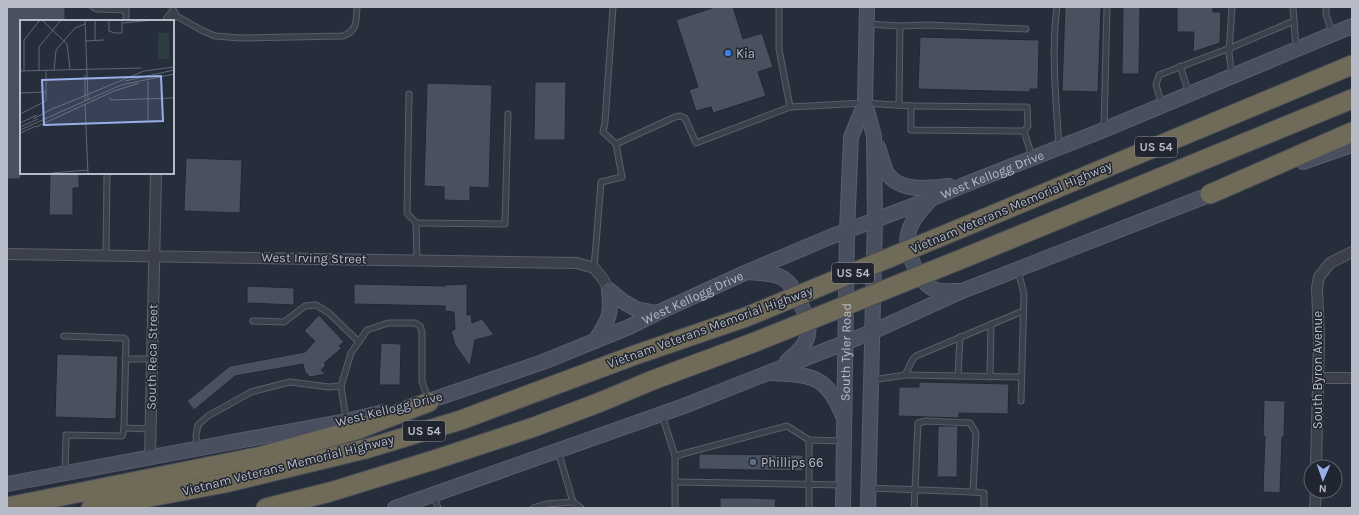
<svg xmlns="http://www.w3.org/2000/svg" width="1359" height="515" font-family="Karla,sans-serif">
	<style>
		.building { fill: #49515f; stroke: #222732 }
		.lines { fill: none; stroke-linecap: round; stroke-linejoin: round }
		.lane-casing { stroke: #595e69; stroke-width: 7 }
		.street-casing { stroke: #595e69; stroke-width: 12 }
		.secondary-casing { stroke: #595e69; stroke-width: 16 }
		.highway-casing { stroke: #464b56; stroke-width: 21 }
		.lane { stroke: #3b404b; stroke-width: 5 }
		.street { stroke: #3b404b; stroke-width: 10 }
		.secondary { stroke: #494f5e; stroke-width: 14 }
		.highway { stroke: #706a59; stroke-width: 19 }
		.highway-bridge-casing { stroke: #464b56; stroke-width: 21; stroke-linecap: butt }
		.highway-bridge { stroke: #706a59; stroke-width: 19 }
		.shop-dot { fill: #3f7fe0; stroke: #202530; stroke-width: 1.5 }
		.service-dot { fill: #5c6f8a; stroke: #202530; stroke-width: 1.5 }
		.labels { text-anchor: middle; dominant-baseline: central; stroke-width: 3; stroke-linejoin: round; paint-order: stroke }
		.shield { fill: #202530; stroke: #8a8e9a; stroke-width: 1 }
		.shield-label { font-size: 12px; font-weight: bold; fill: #b7bbc7 }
		.poi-label { font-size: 13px; fill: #b7bbc7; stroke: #202530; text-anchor: start }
		.street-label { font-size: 13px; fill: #b7bbc7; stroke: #202530 }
		.inset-road { fill: none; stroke: #616673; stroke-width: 1 }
		.view { fill: #98afea; fill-opacity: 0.15; stroke: #98afea; stroke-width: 2 }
		.inset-edge { fill: none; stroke: #b7bbc7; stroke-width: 2 }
	</style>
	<rect width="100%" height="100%" fill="#272e3b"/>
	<g class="building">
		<path d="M7 7H65V21H21V179H7Z"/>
		<path d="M715 7H733L743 39 762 33 773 67 758 72 766 96 713 113 711 107 696 111 689 90 698 87 676 20Z"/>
		<path d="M1065 7H1101L1098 92 1062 91Z"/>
		<path d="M1123 7H1140L1139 74H1122Z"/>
		<path d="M1177 7H1213V12H1221L1220 43 1193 52 1194 32H1177Z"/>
		<path d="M920 37 1039 40 1038 89H1030V92L918 89Z"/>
		<path d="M535 82H566L565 140H534Z"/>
		<path d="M427 83 492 85 489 188 470 187V201L444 200V187L424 186Z"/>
		<path d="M186 158 242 160 240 213 184 211Z"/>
		<path d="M50 173H79V188H73V215H49Z"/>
		<path d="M354 284 445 286V285L467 284V315H471L472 323 482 319 494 335 475 340 470 366 455 345 451 331 455 329 454 312 445 311V306L354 304Z"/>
		<path d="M247 286 294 288V305L247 303Z"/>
		<path d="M319 315 344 342 339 346 342 348 324 363 326 365 321 370 326 374 310 377 305 372 303 364 235 376 194 410 187 401 230 366 305 352 315 341 304 331Z"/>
		<path d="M381 343 401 344 400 385H379Z"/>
		<path d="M57 354 118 356 116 419 55 417Z"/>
		<path d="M919 382 1009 384 1008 414 959 413V418L898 416 899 387H919Z"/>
		<path d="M1264 400 1285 401 1284 437H1282L1280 493 1263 492 1265 436H1263Z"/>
		<path d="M938 426H958L957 477H937Z"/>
		<path d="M699 454 803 455V471L699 469Z"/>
		<path d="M720 498H753L776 499 775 508H720Z"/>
	</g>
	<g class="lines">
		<defs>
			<g id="lane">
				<path d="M93 7 97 9 126 10"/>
				<path d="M173 7V14L203 31 215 36 240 38 343 36C358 30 356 21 357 7"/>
				<path d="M613 7 605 122 603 132 616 144"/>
				<path d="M779 7V49L790 107"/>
				<path d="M1057 7C1051 50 1056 102 1059 146"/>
				<path d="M1232 7 1229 53 1232 76"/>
				<path d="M1293 7 1296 48"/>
				<path d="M1326 7V14L1332 33"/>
				<path d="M126 21V8"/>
				<path d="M868 24 900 26 899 105"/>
				<path d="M900 26 928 25 1026 29"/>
				<path d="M1180 66 1189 93"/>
				<path d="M409 94 407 213 416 223 417 260"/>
				<path d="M1162 105 1156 85 1159 75 1230 48 1294 21"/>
				<path d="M911 106 1027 107 1028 126 1024 131"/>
				<path d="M1104 128 1107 7"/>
				<path d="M416 223 505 224 508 114"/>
				<path d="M106 255 107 173"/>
				<path d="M594 268 601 182 622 177 616 144 675 117 680 116 685 118 696 143 790 107 865 103 911 106V130L1024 131 1032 157"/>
				<path d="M1018 270 1024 294 1021 401"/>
				<path d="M253 321 284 322 305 306 316 305 329 313 359 342"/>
				<path d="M64 336 121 338H124L126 340 124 428"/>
				<path d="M125 359H152"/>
				<path d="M905 375 1021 377"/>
				<path d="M958 376 960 337"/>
				<path d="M990 377 991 324"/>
				<path d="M872 380 905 375 913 359 916 356 1023 311"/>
				<path d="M662 415 675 456V508"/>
				<path d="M346 419 341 386 351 353 367 330 388 323H415L420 326 422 332V381L428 399"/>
				<path d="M197 448 196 435 198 425 208 416 251 392 290 382 329 387 341 386"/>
				<path d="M558 451 573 502"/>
				<path d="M675 456 787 426 809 440"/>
				<path d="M65 473 66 435 122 436 123 434 124 428 151 429"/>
				<path d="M675 482 842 485"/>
				<path d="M870 488 973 492 976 433 970 423 926 421 918 423 915 489 914 508"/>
				<path d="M973 492 984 493V508"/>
				<path d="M434 496 438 508"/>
				<path d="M533 508 546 504 573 502 581 508"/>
				<path d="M809 508V440L843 441"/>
			</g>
			<g id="street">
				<path d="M168 21 173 14"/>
				<path d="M7 254 577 263 594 268 603 279 609 290"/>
				<path d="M1318 378H1352"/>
				<path d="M150 458 156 173"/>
				<path d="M1316 467 1319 340 1317 288 1319 277 1330 263 1352 252"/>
				<path d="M1315 508 1316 491"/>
			</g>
			<g id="secondary">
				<path d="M867 7 865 103 874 136 875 220 868 508"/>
				<path d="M878 147C881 155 883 166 887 173 900 193 930 188 949 186"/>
				<path d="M1303 162 1352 145"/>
				<path d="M929 201C921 210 911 221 908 234 904 251 920 286 937 290 943 292 952 291 959 291"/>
				<path d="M748 272C757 273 777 273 784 279 792 284 795 293 799 301 814 329 812 342 787 361"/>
				<path d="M609 290 624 302 636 309 657 313"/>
				<path d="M595 341C609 320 612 314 609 290"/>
				<path d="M770 373C811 375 826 374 843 416"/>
				<path id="s1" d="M420 404 543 362 629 327 657 313 747 272 830 237 931 199 964 185 1101 131 1352 26"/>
				<path d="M7 484 346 421 384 412"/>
				<path d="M395 508 684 406 872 332 962 291 1219 191"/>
				<path id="s2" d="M843 508 847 230 851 137 865 103"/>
			</g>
			<g id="highway">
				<path d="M1210 194 1352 132"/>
				<path d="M959 229 1352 65"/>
				<path d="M969 256 1352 99"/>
				<path d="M7 507 262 456 359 429 429 402"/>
				<path d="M91 508 225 483 369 448 461 420 635 355 746 317"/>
				<path d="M266 508 330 492 437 459 534 427 598 403 653 380 755 342"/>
			</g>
		</defs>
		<use href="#lane" class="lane-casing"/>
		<use href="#street" class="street-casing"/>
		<use href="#secondary" class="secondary-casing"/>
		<use href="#highway" class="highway-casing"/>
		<use href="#lane" class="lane"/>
		<use href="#street" class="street"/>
		<use href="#secondary" class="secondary"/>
		<use href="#highway" class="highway"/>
		<defs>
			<g id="highway-bridge">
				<path d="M746 317 959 229"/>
				<path d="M755 342 969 256"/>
			</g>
		</defs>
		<use href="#highway-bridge" class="highway-bridge-casing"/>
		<use href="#highway-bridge" class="highway-bridge"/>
	</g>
	<circle class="shop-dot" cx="728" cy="53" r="4"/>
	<circle class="service-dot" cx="753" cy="462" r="4"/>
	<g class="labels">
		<g class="shield">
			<rect x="1135" y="137" width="42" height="20" rx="3"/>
			<rect x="832" y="263" width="42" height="20" rx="3"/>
			<rect x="403" y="421" width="42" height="20" rx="3"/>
		</g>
		<g class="shield-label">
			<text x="1156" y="147">US 54</text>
			<text x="853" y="273">US 54</text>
			<text x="424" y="431">US 54</text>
		</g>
		<g class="poi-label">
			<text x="736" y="53">Kia</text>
			<text x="761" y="462">Phillips 66</text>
		</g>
		<g class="street-label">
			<text stroke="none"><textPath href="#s1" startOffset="617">West Kellogg Drive</textPath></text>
			<text transform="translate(1011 207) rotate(-23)">Vietnam Veterans Memorial Highway</text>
			<text transform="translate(314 258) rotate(1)">West Irving Street</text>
			<text stroke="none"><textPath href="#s1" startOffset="293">West Kellogg Drive</textPath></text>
			<text transform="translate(710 327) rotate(-20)">Vietnam Veterans Memorial Highway</text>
			<text stroke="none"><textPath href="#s2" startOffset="156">South Tyler Road</textPath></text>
			<text transform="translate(152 357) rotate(-89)">South Reca Street</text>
			<text transform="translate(1317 370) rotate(-90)">South Byron Avenue</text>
			<text transform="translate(389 409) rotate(-14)">West Kellogg Drive</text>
			<text transform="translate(288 465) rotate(-14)">Vietnam Veterans Memorial Highway</text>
		</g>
	</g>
	<g transform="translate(20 20)">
		<rect width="154" height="154" fill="#272e3b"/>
		<path d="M138 13H151L149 14V39H138Z" fill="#2d3e40"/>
		<path class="inset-road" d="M22 0 47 24 50 49M65 0 68 80M75 0V21M89 0V11L94 13H102V0M103 3 133 0M65 21 84 20M19 50V27L41 0M34 50 36 30 55 8 65 4M0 51 121 48M4 51V20L20 0M65 55V81M105 61 154 50M0 73 26 72M89 77 91 80 154 78M65 84 68 154M35 88 124 51 154 47M0 94 26 81V50M13 99 36 87M128 100V61M0 103 17 95M0 107 18 99M16 107 94 71 119 63M0 110 101 65 154 54M0 113 16 106M32 153 68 150"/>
		<path class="view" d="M141 56 143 101 24 105 22 60Z"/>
		<rect width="154" height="154" class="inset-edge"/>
	</g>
	<rect width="1359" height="515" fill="none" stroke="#b7bbc7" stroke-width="16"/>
	<g transform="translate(1323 479) rotate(182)"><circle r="19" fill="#202530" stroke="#5c616c"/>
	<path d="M0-3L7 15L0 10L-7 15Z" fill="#98afea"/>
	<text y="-6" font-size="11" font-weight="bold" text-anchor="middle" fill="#b7bbc7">N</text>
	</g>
</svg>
